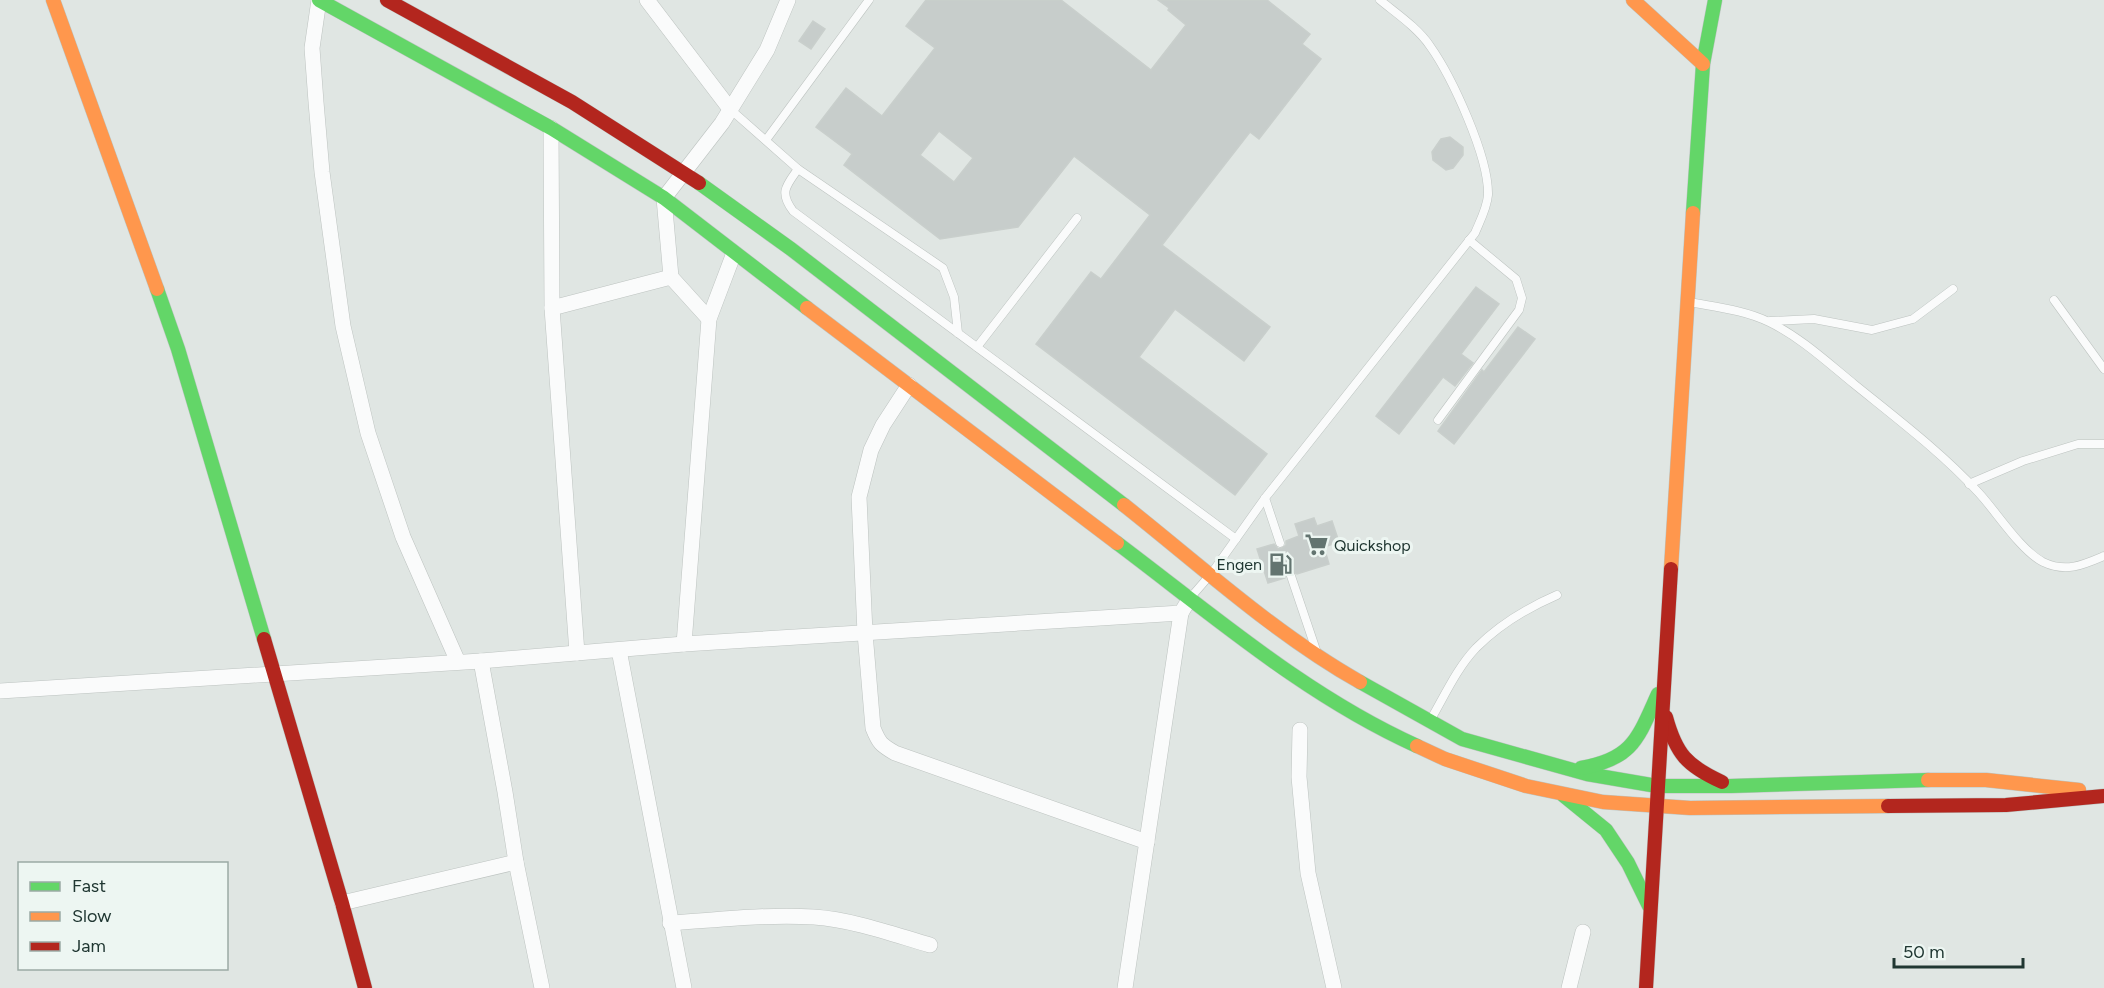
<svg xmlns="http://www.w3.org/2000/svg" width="2104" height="988" font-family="Figtree,sans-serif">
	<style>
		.building { fill: #c7cdcb; stroke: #c9cfcc; stroke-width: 1.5; fill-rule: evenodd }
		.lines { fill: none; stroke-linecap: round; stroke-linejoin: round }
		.lane-casing { stroke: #bdc3c0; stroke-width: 9 }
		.street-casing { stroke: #bdc3c0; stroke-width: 16 }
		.fast-casing { stroke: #bcc4c1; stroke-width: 15 }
		.slow-casing { stroke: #bcc4c1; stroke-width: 15 }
		.jam-casing { stroke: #bcc4c1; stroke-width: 15 }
		.lane { stroke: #fafbfb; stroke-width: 8 }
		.street { stroke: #fafbfb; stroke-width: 15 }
		.fast { stroke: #63d668; stroke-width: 14 }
		.slow { stroke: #ff974d; stroke-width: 14 }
		.jam { stroke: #b3261e; stroke-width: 14 }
		.labels { text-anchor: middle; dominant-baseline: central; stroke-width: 6; stroke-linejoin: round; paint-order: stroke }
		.poi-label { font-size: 16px; fill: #203732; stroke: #edf6f2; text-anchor: start }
	</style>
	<rect width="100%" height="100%" fill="#e0e6e3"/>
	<g class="building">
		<path d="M926 0H1061L1151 70 1186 25 1168 10 1169 8 1158 0H1267L1310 34 1302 44 1321 59 1259 139 1250 132 1162 245 1270 327 1244 361 1175 309 1139 357 1267 454 1235 495 1036 344 1091 272 1101 279 1150 215 1074 156 1018 227 940 239 844 165 852 154 816 127 846 88 882 116 935 48 906 26ZM939 131 973 158 954 182 920 155Z"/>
		<path d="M813 21 825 29 811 49 799 41Z"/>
		<path d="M1450 137 1463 147V155L1453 168 1446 170 1433 160 1432 152 1441 139Z"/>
		<path d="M1476 287 1499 304 1461 354 1473 363 1455 386 1443 377 1399 434 1376 416Z"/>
		<path d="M1518 327 1535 339 1454 444 1438 431 1482 370 1484 372Z"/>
		<path d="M1314 518 1317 526 1332 521 1339 542 1324 547 1329 564 1297 574 1290 570 1286 573 1285 578 1268 583 1257 549 1274 544 1278 549 1282 548 1286 545V541L1299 536 1295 524Z"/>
	</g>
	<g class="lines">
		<defs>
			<g id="lane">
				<path d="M730 109 798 169 943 268 954 297 958 333"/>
				<path d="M766 140 869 0"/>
				<path d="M798 169C786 186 779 192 793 211L1236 539"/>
				<path d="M2054 300 2104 369"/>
				<path d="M1689 302C1715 307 1745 310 1769 322 1800 337 1827 362 1854 384 1896 418 1941 452 1978 492 1996 511 2020 550 2043 562 2066 573 2083 565 2104 556"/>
				<path d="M1770 321 1814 319 1872 330 1913 319 1953 289"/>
				<path d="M977 347 1077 218"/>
				<path d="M1438 420 1519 310 1522 298 1516 279 1469 240"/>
				<path d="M1969 484 2023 461 2078 444H2104"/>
				<path d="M1265 498 1280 543"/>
				<path d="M1291 576 1316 650"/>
				<path d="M1191 597 1211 574 1265 498 1475 233C1480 221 1487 208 1488 195 1489 157 1452 77 1430 46 1418 28 1397 14 1380 0"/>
				<path d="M1431 719C1445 695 1457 668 1476 648 1499 625 1527 608 1557 595"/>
			</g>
			<g id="street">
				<path d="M319 0 312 48 316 102 322 172 343 326 368 433 403 537 458 662"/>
				<path d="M647 0 730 109"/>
				<path d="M551 128 552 308 577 653"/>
				<path d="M552 308 671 277"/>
				<path d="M709 319 671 277 664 198 722 123 767 50 788 0"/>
				<path d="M909 385 883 425 871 450 859 497 865 633 873 728C879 743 881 745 895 753L1147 842"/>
				<path d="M684 644 709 319 734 253"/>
				<path d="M619 650 684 988"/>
				<path d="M481 661 505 792 516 862 542 988"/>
				<path d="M0 691 481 661 684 644 1181 613 1190 598"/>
				<path d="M1300 730 1299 777 1308 873 1334 988"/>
				<path d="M342 903 516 862"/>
				<path d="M670 923C718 920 766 914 814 917 854 920 892 934 930 945"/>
				<path d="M1125 988 1181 613"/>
				<path d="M1569 988 1583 932"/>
			</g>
			<g id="fast">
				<path d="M319 0 551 128 664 198 807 308"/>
				<path d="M699 183 791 249 1124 505"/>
				<path d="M1693 213 1703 64 1715 0"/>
				<path d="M157 289 178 349 264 639"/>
				<path d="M1117 543C1213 615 1306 696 1417 746"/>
				<path d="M1360 682 1462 739 1587 774 1657 786H1731L1928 780"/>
				<path d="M1581 768C1633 759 1638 738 1658 694"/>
				<path d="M1563 795 1606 830 1628 863 1649 906"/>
			</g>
			<g id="slow">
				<path d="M53 0 157 289"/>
				<path d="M1633 0 1703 64"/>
				<path d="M807 308 1117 543"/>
				<path d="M1124 505C1201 566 1275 634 1360 682"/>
				<path d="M1671 569 1693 213"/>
				<path d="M1417 746 1445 759 1526 786 1603 802 1690 808 1888 806"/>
				<path d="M1928 780H1986L2079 790"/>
			</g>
			<g id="jam">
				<path d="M387 0 572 102 699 183"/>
				<path d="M264 639 342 903 365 988"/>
				<path d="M1666 717C1676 754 1687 766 1722 782"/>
				<path d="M1888 806 2006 805 2104 796"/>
				<path d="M1646 988 1671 569"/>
			</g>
		</defs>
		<use href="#lane" class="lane-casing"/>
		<use href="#street" class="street-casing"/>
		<use href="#fast" class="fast-casing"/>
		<use href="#slow" class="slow-casing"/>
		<use href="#jam" class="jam-casing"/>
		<use href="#lane" class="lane"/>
		<use href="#street" class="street"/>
		<use href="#fast" class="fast"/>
		<use href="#slow" class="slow"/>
		<use href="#jam" class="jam"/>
	</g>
	<defs>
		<symbol id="supermarket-bare" viewBox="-9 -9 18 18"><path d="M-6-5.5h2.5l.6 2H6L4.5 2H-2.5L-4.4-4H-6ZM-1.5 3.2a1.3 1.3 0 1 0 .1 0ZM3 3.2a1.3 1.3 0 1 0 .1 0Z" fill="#637470" stroke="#edf6f2" stroke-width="2.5" paint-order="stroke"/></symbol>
		<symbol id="fuel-bare" viewBox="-9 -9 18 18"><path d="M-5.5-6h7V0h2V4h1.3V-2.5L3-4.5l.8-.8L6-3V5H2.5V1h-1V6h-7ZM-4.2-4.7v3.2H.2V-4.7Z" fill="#637470" stroke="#edf6f2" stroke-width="2.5" paint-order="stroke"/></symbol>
	</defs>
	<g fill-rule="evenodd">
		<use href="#supermarket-bare" x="1300" y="528" width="33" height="33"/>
		<use href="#fuel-bare" x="1264" y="548" width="33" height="33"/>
	</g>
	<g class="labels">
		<g class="poi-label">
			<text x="1334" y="545">Quickshop</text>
			<text x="1262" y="564" text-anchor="end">Engen</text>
		</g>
	</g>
	<rect x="18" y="862" width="210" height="108" fill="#edf6f2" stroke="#9baaa5" stroke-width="1.5"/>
	<rect x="30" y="882" width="30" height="9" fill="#63d668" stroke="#9baaa5" stroke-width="1.5"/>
	<text x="72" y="892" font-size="18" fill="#203732">Fast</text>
	<rect x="30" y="912" width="30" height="9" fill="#ff974d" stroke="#9baaa5" stroke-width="1.5"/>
	<text x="72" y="922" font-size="18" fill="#203732">Slow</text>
	<rect x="30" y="942" width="30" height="9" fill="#b3261e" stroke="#9baaa5" stroke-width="1.5"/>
	<text x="72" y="952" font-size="18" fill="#203732">Jam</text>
	<path d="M1894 958v9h129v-9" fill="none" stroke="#203732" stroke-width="3"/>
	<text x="1903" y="958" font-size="18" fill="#203732" stroke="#edf6f2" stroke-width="4.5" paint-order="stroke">50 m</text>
</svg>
